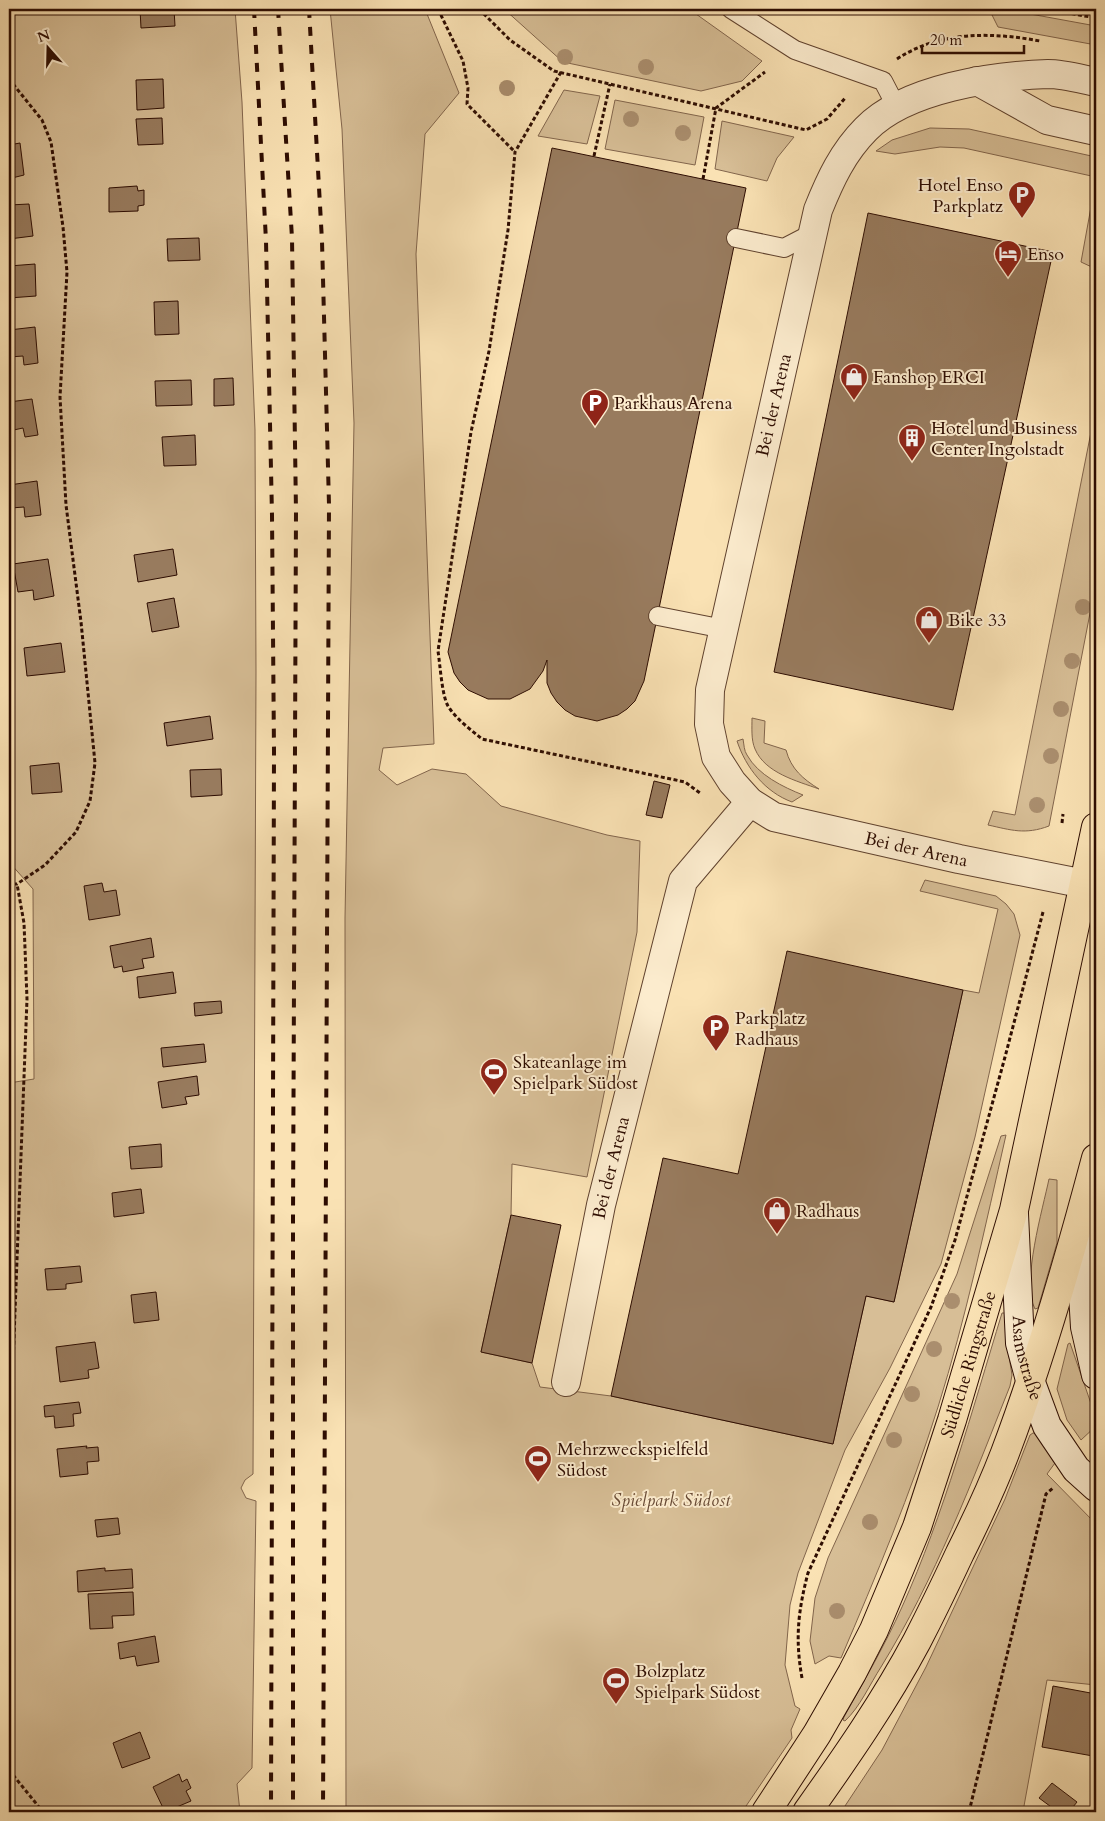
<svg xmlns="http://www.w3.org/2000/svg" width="1105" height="1821" font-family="Cardo,serif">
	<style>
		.green { fill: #d7be96; stroke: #82654c }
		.building { fill: #987b5e; stroke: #2d0c01 }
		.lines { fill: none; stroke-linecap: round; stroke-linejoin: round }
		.lane-casing { stroke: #60422e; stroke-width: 20 }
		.street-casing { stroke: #60422e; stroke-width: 30 }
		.secondary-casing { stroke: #2d0c01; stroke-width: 30 }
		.primary-casing { stroke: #2d0c01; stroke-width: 30 }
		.path { stroke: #2d0c01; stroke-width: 3; stroke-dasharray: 4 2.5; stroke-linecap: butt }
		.lane { stroke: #fcecce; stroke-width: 18 }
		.street { stroke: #fcecce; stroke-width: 28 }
		.secondary { stroke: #fcecce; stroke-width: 28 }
		.primary { stroke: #fae2b4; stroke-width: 28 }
		.rail { stroke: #2d0c01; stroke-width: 4; stroke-dasharray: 9 9; stroke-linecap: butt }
		.tree { fill: #aa8e6e }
		.labels { text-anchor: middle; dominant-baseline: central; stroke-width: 4; stroke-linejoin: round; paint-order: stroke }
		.poi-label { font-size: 18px; fill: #2d0c01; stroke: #fcecce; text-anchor: start }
		.street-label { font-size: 18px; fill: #2d0c01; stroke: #fcecce }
		.park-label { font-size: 18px; font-style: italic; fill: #684a35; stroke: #fcecce }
	</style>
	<rect width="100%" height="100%" fill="#fae2b4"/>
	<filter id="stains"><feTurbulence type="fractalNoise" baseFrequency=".004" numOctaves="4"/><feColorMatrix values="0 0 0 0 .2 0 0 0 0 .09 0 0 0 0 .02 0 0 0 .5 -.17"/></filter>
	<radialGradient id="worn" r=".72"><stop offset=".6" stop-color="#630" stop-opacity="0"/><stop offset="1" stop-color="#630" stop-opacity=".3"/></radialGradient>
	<g class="green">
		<path d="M9 9H235L242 102 255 430 256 672 253 1474 245 1480 241 1488 246 1498 256 1501 252 1768 237 1784 240 1812H9V1083L34 1079 33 889 9 862Z"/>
		<path d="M330 9H425L459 93 425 134 416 254 434 744 383 748 379 770 397 785 432 769 466 774 501 806 607 835 640 841 637 932 587 1177 512 1164 511 1215 481 1352 532 1363 540 1387 611 1396 833 1444 866 1296 894 1302 963 990 979 993 998 909 920 891 925 880 996 896 1006 904 1014 914 1020 935 975 1137 941 1264 890 1368 845 1450 798 1573 790 1605 785 1665 795 1706 800 1709 791 1730 792 1738 742 1812H346L345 918 354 423 342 129Z"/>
		<path d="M504 9H689L762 61 742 81 701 91 563 62Z"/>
		<path d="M989 9H1003L1096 26V45L998 27Z"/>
		<path d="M564 90 600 96 587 144 538 136Z"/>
		<path d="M615 100 704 117 695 165 605 149Z"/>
		<path d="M722 121 794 137 777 158 767 181 715 169Z"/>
		<path d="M930 128 969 129 1096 157V177L964 148 940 147 895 154 876 151 892 140Z"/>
		<path d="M1093 196H1096V269L1081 262Z"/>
		<path d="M1096 407V582L1049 826C1025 835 1011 830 988 825L993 811 1015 815Z"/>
		<path d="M752 718 765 721 764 743 786 750C791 769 803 779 819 789 797 781 765 773 755 749 751 740 752 728 752 718Z"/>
		<path d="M743 739C744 744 744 751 747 755 758 775 783 787 803 795L792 802C765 792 746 768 737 741Z"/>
		<path d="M1006 1135C985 1227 966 1318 938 1407 911 1493 876 1576 841 1658L829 1656 815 1664 810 1641 815 1598 828 1558 957 1274 1001 1136Z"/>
		<path d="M1049 1179 1057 1180V1243L1038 1308 1035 1309C1021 1283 1043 1208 1049 1179Z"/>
		<path d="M1002 1313H1006L1008 1350 1012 1375 1010 1386C972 1482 935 1579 881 1667 870 1684 860 1707 845 1721L843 1720 844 1717C864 1681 885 1645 902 1607 944 1514 972 1411 1002 1313Z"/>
		<path d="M1070 1343 1096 1418V1426L1081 1440 1067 1420 1057 1389 1068 1344Z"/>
		<path d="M1033 1433H1036L1055 1463 1047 1474 1096 1524V1685L1047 1680 1024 1806 1031 1812H841L882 1750 926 1667 1005 1499 1030 1435Z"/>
	</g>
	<g class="building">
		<path d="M140 9H174L175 26 141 28Z"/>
		<path d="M163 79 164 108 137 110 136 80Z"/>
		<path d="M162 118 163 144 138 145 136 119Z"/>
		<path d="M20 143 24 175 12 178 11 172H9V145Z"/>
		<path d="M552 148 746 188 644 681 635 701 627 709 618 715 597 721 575 716 565 710 557 702 551 693 547 683V660L543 671 530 689 510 699H488L468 690 460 682 454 673 448 652Z"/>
		<path d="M137 186 138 191 144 190V205L138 206V211L109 212V188Z"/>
		<path d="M29 204 33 236 9 239V205Z"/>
		<path d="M868 213 1053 252 953 710 774 672Z"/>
		<path d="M199 238 200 260 168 261 167 239Z"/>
		<path d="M35 264 36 296 9 298V266Z"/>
		<path d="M178 301 179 334 155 335 154 302Z"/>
		<path d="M35 327 38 363 24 365 23 356 9 357V330Z"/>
		<path d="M233 378 234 405 214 406V379Z"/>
		<path d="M191 380 192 405 156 406 155 381Z"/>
		<path d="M32 399 38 435 25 437 23 428 9 431V402Z"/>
		<path d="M195 435 196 465 164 466 162 437Z"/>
		<path d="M37 481 41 515 25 517 24 507 11 508 9 485Z"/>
		<path d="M173 549 177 575 138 582 134 555Z"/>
		<path d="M48 559 54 596 34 600 33 590 18 592 13 564Z"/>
		<path d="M174 598 179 627 152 632 147 603Z"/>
		<path d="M61 643 65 672 27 676 24 648Z"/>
		<path d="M210 716 213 739 167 746 164 723Z"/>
		<path d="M59 763 62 792 32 794 30 766Z"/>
		<path d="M221 769 222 795 191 797 190 770Z"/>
		<path d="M654 781 670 785 662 818 646 815Z"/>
		<path d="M102 883 104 892 116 890 120 915 89 920 84 886Z"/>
		<path d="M151 938 154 957 142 959 144 968 123 972 122 966 114 968 110 946Z"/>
		<path d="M787 951 963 990 894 1302 866 1296 833 1444 611 1396 663 1158 738 1174Z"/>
		<path d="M173 972 176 993 139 998 137 977Z"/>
		<path d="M221 1001 222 1013 195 1016 194 1003Z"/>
		<path d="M204 1044 206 1062 163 1067 161 1048Z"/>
		<path d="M197 1076 199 1095 185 1097 187 1104 162 1108 158 1082Z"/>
		<path d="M161 1144 162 1167 131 1169 129 1147Z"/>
		<path d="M141 1189 144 1213 114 1217 112 1193Z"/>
		<path d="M511 1215 561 1225 532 1363 481 1352Z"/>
		<path d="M80 1266 82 1282 66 1284V1289L47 1290 45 1269Z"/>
		<path d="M156 1292 159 1320 134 1323 131 1295Z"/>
		<path d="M95 1342 99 1368 88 1370 89 1378 60 1382 56 1347Z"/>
		<path d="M79 1402 81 1413 73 1414 74 1426 55 1428 54 1416 45 1417 44 1406Z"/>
		<path d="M87 1446 86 1448 98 1447 99 1461 87 1462 88 1474 60 1477 57 1449Z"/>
		<path d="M118 1518 120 1534 97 1537 95 1520Z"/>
		<path d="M105 1568V1571L132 1569 133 1588 78 1592 77 1571Z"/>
		<path d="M133 1592 134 1615 112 1616 113 1628 90 1629 88 1594Z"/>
		<path d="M155 1636 159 1662 137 1666 135 1656 120 1659 118 1643Z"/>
		<path d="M1053 1686 1096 1694V1737L1093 1756 1042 1747Z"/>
		<path d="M140 1732 150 1758 122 1768 113 1743Z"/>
		<path d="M179 1774 182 1782 187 1779 191 1788 186 1791 191 1801 165 1812 153 1787Z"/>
		<path d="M1052 1783 1077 1802 1069 1812H1058L1039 1798Z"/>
	</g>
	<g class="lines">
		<defs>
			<g id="lane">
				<path d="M731 9 795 50 883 81 896 106"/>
				<path d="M736 238 784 248 813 233"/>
				<path d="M658 616 724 629"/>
			</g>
			<g id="street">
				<path d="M977 81 1047 120 1096 131"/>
				<path id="s1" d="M1096 82C1081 79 1063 74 1048 74 993 76 906 88 866 129 843 152 830 180 818 210L710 690 709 724 716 757 732 782 750 802 774 817 959 859 1085 884 1096 891"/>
				<path id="s2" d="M566 1382 601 1205 683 881 750 802"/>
			</g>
			<g id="secondary">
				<path id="s3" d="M1014 1214 1020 1343 1030 1380 1047 1426 1076 1469 1096 1487"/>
				<path d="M1079 1228 1085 1327 1096 1375"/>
			</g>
			<g id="primary">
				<path id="s4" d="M766 1812 817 1734 852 1673 874 1630 917 1527 952 1420 1014 1210 1096 827"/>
				<path d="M807 1812C846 1757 885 1701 917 1641 932 1612 946 1583 960 1553 976 1521 992 1487 1005 1453 1041 1358 1070 1256 1096 1158"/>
			</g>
		</defs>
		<use href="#lane" class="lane-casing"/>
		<use href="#street" class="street-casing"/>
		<use href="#secondary" class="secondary-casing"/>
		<use href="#primary" class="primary-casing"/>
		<g class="path">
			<path d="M438 9 463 61 468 88 467 104 515 152"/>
			<path d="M479 9 510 40 554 71 806 130 827 119 846 97"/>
			<path d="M1046 9 1096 18"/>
			<path d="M897 59C939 31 992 32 1040 41"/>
			<path d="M561 72 515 152 508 230 489 351 471 432 438 651C440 664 442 696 448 706 456 719 470 729 482 739L685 782 700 793"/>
			<path d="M9 79 42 120 51 142 63 227 67 272 60 397 66 505 81 622 95 763 90 801 76 832 45 865 17 884H9"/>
			<path d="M594 156 610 84"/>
			<path d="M703 179 716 108 765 72"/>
			<path d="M1062 823 1063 814"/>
			<path d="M9 1468 27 999 24 923 17 884"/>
			<path d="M802 1678C795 1639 798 1611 808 1573L931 1307 955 1240 1005 1057 1043 912"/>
			<path d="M9 1770 43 1812"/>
			<path d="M969 1812 1046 1494 1053 1488"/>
		</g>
		<use href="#lane" class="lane"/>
		<use href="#street" class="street"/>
		<use href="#secondary" class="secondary"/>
		<use href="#primary" class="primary"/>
		<g class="rail">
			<path d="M254 9 266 241 272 515 274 751 271 1812"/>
			<path d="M278 9 292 238 296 512 293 1220V1812"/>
			<path d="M309 9 322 241 329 505 323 1812"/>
		</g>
	</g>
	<g class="tree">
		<circle cx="565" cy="57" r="8"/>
		<circle cx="646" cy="67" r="8"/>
		<circle cx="507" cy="88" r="8"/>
		<circle cx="631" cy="119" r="8"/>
		<circle cx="683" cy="133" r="8"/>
		<circle cx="1083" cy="607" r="8"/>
		<circle cx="1072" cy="661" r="8"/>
		<circle cx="1061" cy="709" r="8"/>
		<circle cx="1051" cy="756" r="8"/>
		<circle cx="1037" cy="805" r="8"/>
		<circle cx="952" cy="1301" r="8"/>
		<circle cx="934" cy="1349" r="8"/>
		<circle cx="912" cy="1394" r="8"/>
		<circle cx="894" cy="1440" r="8"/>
		<circle cx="870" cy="1522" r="8"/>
		<circle cx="837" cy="1611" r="8"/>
	</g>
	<defs>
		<symbol id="parking-pin" viewBox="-11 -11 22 30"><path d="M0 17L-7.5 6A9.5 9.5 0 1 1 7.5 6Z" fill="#8f2418" stroke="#fcecce"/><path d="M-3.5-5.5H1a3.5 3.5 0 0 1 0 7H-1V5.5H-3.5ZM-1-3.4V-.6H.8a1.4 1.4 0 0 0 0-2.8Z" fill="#fff"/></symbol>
		<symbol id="hotel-pin" viewBox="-11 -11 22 30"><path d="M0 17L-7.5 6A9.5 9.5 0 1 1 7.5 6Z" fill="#8f2418" stroke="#fcecce"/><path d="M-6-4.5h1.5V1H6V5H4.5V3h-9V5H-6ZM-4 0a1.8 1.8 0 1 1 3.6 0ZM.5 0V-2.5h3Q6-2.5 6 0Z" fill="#fff"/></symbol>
		<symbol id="shop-pin" viewBox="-11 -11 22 30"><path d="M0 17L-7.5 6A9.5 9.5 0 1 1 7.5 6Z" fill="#8f2418" stroke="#fcecce"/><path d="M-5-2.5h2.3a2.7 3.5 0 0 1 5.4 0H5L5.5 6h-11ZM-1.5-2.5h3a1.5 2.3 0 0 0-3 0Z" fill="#fff"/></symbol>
		<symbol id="building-pin" viewBox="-11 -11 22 30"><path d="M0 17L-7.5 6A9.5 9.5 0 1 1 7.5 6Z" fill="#8f2418" stroke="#fcecce"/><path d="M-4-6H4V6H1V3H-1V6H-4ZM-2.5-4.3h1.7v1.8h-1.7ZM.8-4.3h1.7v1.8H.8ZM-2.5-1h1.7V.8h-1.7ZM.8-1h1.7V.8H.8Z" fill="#fff"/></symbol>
		<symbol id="stadium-pin" viewBox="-11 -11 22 30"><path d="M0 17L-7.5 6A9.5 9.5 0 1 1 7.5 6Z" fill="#8f2418" stroke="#fcecce"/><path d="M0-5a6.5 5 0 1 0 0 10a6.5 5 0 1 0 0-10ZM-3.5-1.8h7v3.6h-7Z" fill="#fff"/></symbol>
	</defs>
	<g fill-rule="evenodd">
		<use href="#parking-pin" x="1006" y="179" width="32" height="43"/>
		<use href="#hotel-pin" x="992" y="238" width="32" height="43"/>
		<use href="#shop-pin" x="838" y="361" width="32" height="43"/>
		<use href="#parking-pin" x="579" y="387" width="32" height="43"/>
		<use href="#building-pin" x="896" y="422" width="32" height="43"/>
		<use href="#shop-pin" x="913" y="604" width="32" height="43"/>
		<use href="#parking-pin" x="700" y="1012" width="32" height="43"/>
		<use href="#stadium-pin" x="478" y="1056" width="32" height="43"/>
		<use href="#shop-pin" x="761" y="1195" width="32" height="43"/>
		<use href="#stadium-pin" x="522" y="1443" width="32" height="43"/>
		<use href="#stadium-pin" x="600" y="1665" width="32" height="43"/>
	</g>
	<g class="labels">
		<g class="poi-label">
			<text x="1003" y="185" text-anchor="end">Hotel Enso<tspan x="1003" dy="21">Parkplatz</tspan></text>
			<text x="1027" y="254">Enso</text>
			<text x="873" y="377">Fanshop ERCI</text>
			<text x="614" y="403">Parkhaus Arena</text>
			<text x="931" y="428">Hotel und Business<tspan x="931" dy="21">Center Ingolstadt</tspan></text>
			<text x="948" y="620">Bike 33</text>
			<text x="735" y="1018">Parkplatz<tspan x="735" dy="21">Radhaus</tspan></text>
			<text x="513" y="1062">Skateanlage im<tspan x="513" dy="21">Spielpark Südost</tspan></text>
			<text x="796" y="1211">Radhaus</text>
			<text x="557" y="1449">Mehrzweckspielfeld<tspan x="557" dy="21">Südost</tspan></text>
			<text x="635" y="1671">Bolzplatz<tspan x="635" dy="21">Spielpark Südost</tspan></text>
		</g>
		<g class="street-label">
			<text transform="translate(774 405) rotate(-77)">Bei der Arena</text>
			<text stroke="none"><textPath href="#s1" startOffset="1128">Bei der Arena</textPath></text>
			<text stroke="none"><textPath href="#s2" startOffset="219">Bei der Arena</textPath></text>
			<text stroke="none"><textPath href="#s3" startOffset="145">Asamstraße</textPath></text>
			<text stroke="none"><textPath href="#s4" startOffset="494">Südliche Ringstraße</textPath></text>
		</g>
		<g class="park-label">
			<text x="671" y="1500">Spielpark Südost</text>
		</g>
	</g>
	<rect width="1105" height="1821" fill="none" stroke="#fae2b4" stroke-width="30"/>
	<rect x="10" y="10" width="1085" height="1801" fill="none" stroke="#2d0c01" stroke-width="2.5"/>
	<rect x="15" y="15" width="1075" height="1791" fill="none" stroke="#2d0c01"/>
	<g transform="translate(48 48) rotate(340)" stroke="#fcecce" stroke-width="4" paint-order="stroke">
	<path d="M0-4L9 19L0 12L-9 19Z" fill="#2d0c01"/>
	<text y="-8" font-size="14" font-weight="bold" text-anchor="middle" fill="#2d0c01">N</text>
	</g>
	<path d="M922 45v8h102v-8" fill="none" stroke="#2d0c01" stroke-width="2.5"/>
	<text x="930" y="45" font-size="15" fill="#2d0c01" stroke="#fcecce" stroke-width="4" paint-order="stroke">20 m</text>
	<rect width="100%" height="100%" filter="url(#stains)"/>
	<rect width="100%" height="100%" fill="url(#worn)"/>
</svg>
